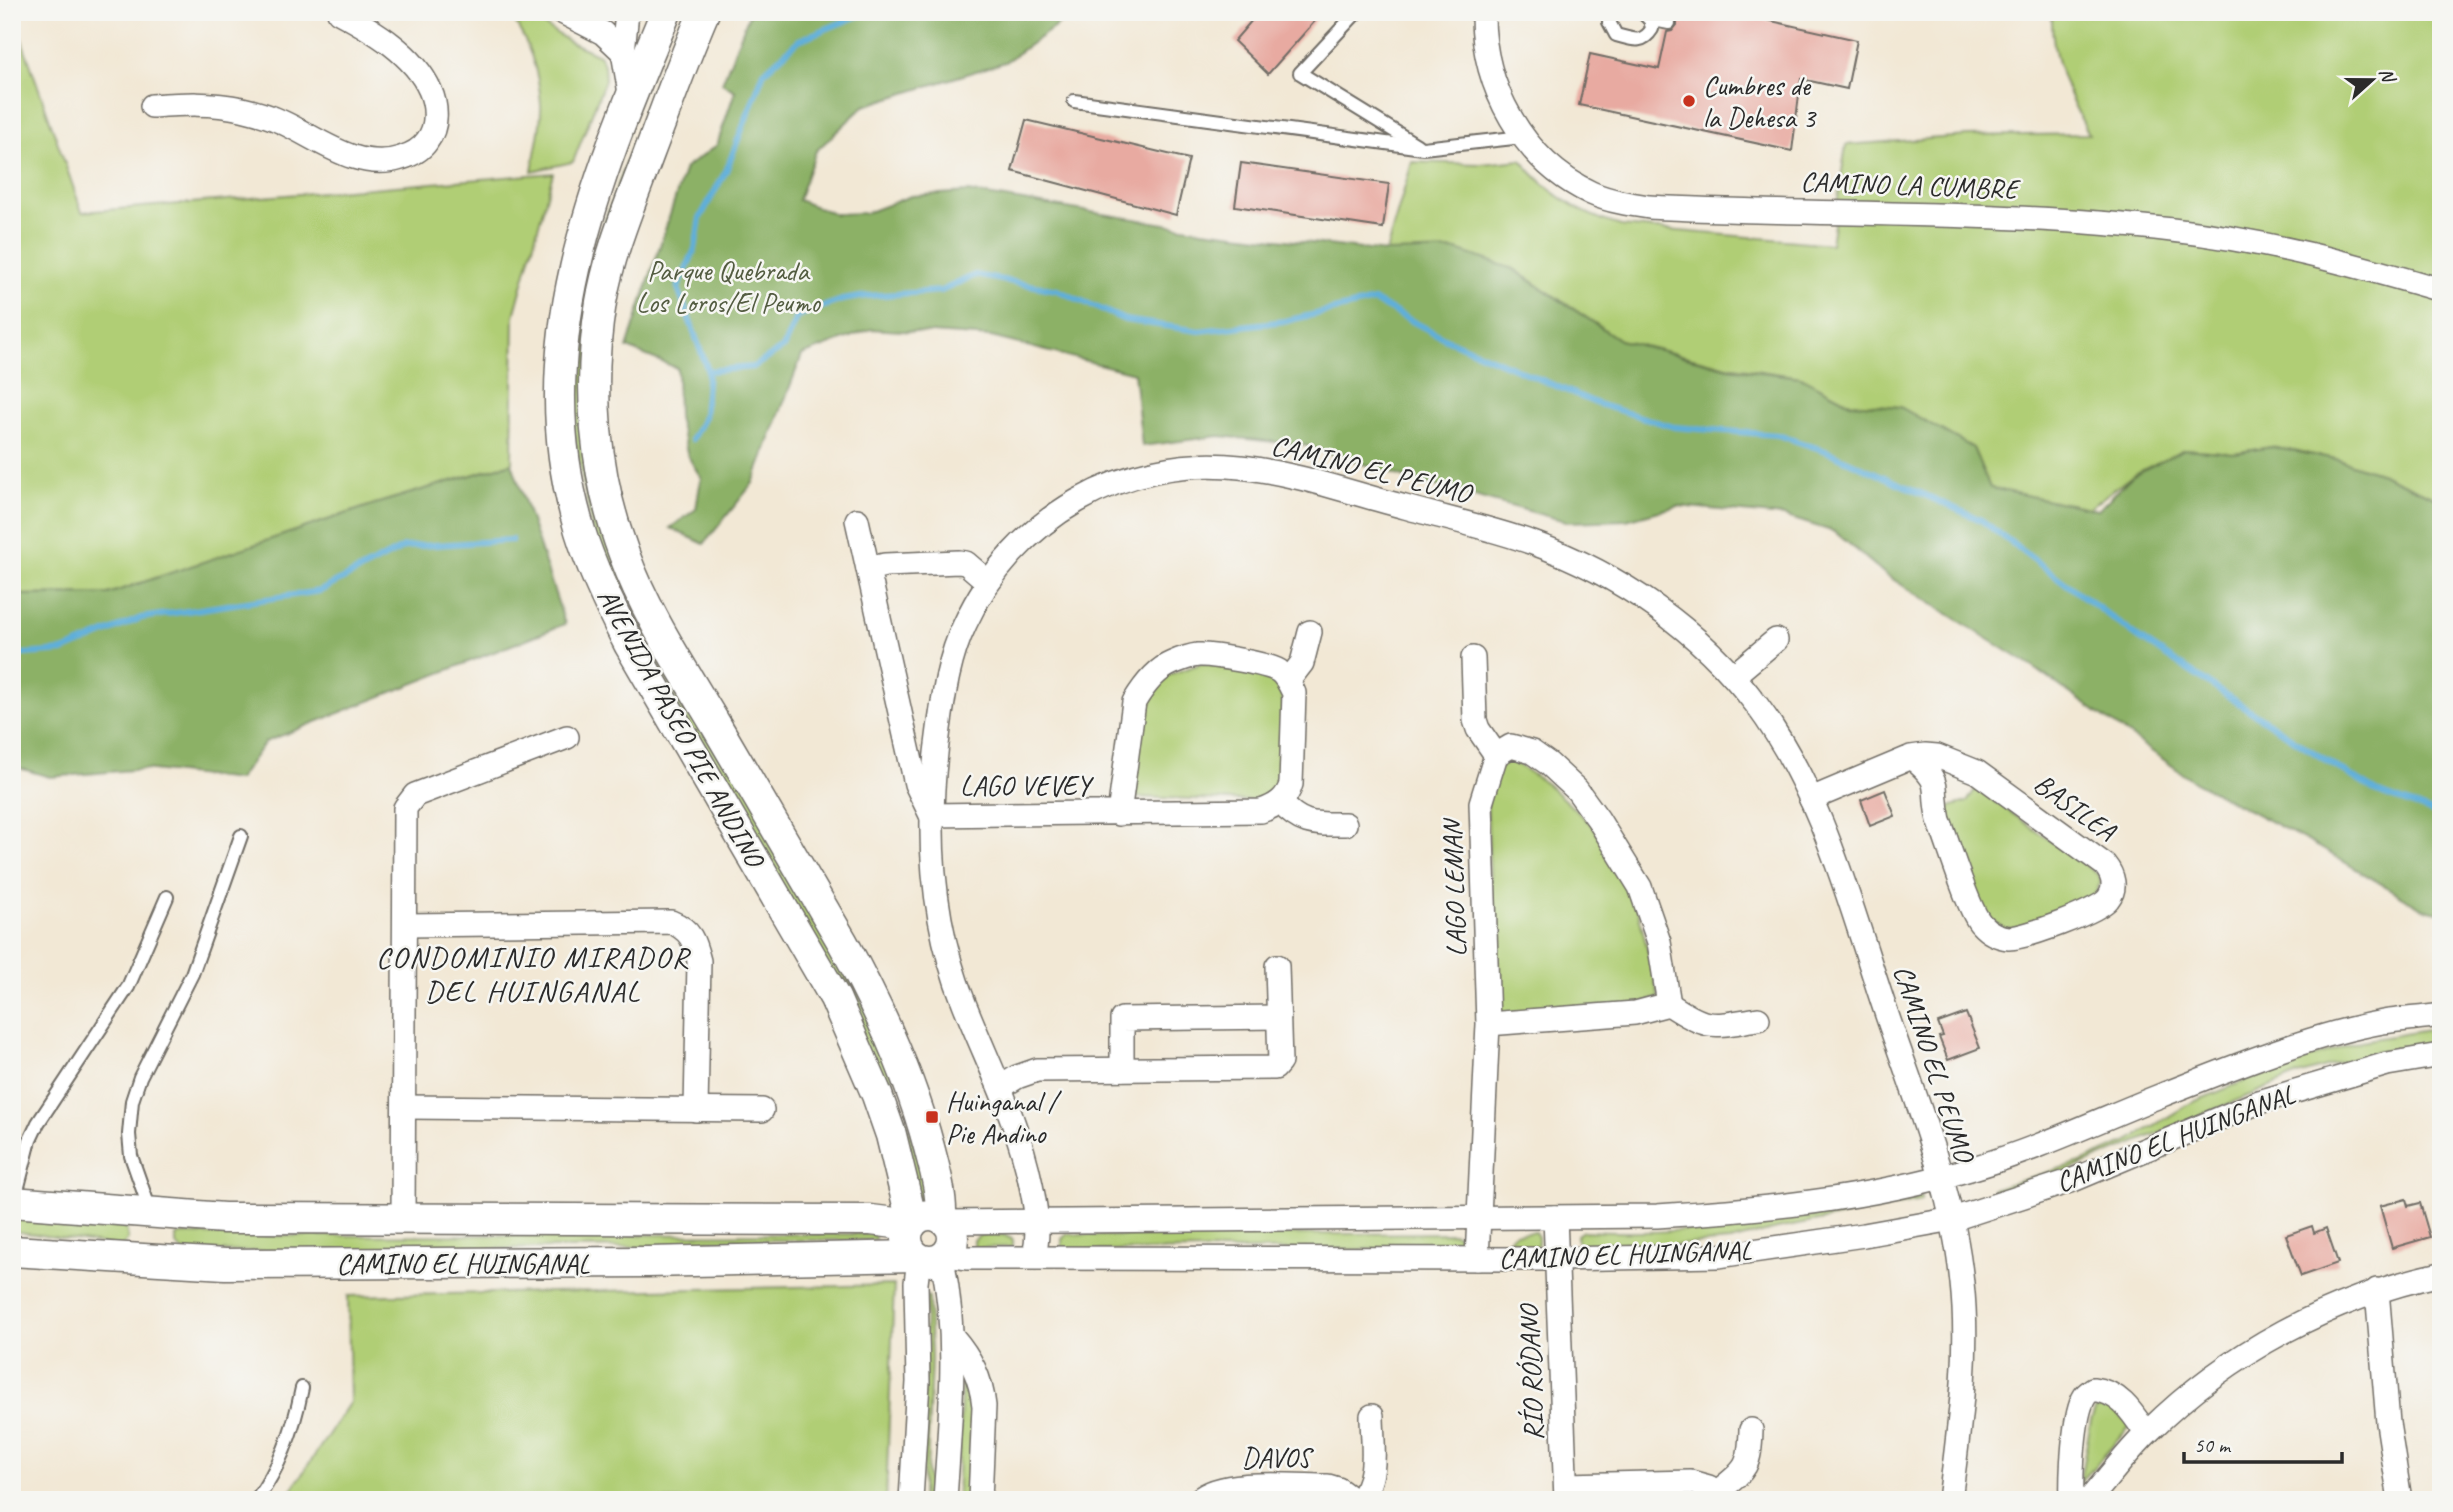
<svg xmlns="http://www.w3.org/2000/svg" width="2453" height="1512" font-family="Caveat,sans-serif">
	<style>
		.green { fill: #b0ce74; stroke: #6e7c50; stroke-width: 2 }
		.forest { fill: #8cb166; stroke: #5c6e48; stroke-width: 2 }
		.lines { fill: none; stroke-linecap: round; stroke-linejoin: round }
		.stream { stroke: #5fafda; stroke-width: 6 }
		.building { fill: #e8aaa1 }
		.service-casing { stroke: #716d66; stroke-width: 16 }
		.minor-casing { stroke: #716d66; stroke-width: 26 }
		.tertiary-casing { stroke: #716d66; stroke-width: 33 }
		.service { stroke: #fff; stroke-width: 12 }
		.minor { stroke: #fff; stroke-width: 23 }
		.tertiary { stroke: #fff; stroke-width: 30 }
		.poi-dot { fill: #c8321e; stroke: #f6f6f2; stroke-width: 2.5 }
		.labels { text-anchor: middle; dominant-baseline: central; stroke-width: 5; stroke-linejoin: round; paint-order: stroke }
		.poi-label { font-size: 28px; fill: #2b2b2b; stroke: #f6f6f2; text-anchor: start }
		.street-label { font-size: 28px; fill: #2b2b2b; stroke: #f6f6f2 }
		.park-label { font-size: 28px; fill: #535c41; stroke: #f6f6f2 }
		.neighbourhood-label { font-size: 30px; letter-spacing: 2px; fill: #2b2b2b; stroke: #f6f6f2 }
	</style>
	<rect width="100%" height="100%" fill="#f6f6f2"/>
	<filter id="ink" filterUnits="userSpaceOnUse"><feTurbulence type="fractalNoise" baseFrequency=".0143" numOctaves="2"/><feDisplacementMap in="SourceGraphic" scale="14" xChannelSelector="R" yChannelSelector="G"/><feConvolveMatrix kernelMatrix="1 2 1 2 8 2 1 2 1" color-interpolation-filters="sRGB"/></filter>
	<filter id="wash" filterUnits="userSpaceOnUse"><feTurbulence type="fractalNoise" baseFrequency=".00686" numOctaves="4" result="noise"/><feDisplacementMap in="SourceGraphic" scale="28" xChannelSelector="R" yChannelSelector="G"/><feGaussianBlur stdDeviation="1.57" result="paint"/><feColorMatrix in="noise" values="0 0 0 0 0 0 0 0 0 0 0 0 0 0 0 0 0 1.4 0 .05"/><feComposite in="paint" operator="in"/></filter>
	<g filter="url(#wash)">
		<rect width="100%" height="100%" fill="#f2e8d5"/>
		<g class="green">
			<path d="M12 12 82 212 553 173 514 316 512 463 375 504 108 594 12 595Z"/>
			<path d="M508 12H524L570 42 599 55 604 65 605 80 573 162 532 171C535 150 542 126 541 105 539 71 528 39 508 12Z"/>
			<path d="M2052 12H2441V500L2382 474 2336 459 2271 447 2234 453 2184 449 2133 475 2089 508 1990 488 1973 448 1900 407 1850 403 1801 377 1721 365 1620 340 1514 269 1386 252 1412 162 1481 164 1521 160C1548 193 1579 214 1621 226L1831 244 1846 145 1968 136 2089 134C2068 95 2050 58 2052 12Z"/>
			<path d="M661 66 670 71 606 243 589 469 878 1033 933 1205 926 1210 919 1206 916 1188 620 603 592 528 574 433 573 339 589 265Z"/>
			<path d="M1203 663C1216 665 1264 671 1272 678 1292 694 1282 755 1281 779 1277 793 1270 796 1257 801L1131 797 1143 708 1165 676Z"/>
			<path d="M1511 760 1547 784 1592 825 1633 890 1659 998 1634 1005 1495 1015 1486 773Z"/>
			<path d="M1976 788 2099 875 2101 882 2094 896 2082 906 2020 928 2005 929 1978 911 1945 808 1967 802Z"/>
			<path d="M2441 1028V1042L2384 1050 2298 1075 2067 1171 1995 1194 1993 1189 2081 1162 2127 1142 2191 1103 2252 1078 2361 1041Z"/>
			<path d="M1921 1196V1201L1777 1229 1730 1241 1662 1246 1581 1248 1578 1244 1577 1235 1583 1231C1697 1237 1810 1219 1921 1196Z"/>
			<path d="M12 1215 59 1223 126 1226 128 1239 122 1247 12 1231Z"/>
			<path d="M1535 1232 1538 1237V1244L1534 1248 1515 1247 1511 1244 1510 1237 1515 1233Z"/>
			<path d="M1454 1233 1461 1238 1460 1246 1455 1249 1067 1251 1062 1247V1239L1067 1234 1109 1236Z"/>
			<path d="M183 1234 242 1236 875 1234V1240H708L664 1247 184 1252 176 1245V1236Z"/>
			<path d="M980 1235H1004L1012 1239V1247L974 1248V1240Z"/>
			<path d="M894 1285 886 1500H285L350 1402 348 1296Z"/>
			<path d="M926 1296 929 1297 931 1356 927 1472 931 1500H922Z"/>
			<path d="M962 1371 973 1388 968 1500H957Z"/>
			<path d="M2105 1404 2131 1425 2079 1484 2091 1421 2095 1410Z"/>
			<path d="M1673 1495 1694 1496 1703 1500H1605Z"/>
		</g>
		<g class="forest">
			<path d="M750 12H1076L1005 62 864 106 816 151 798 200 835 214 866 213 911 196 968 192 1202 230 1386 252 1457 250 1513 269 1620 340 1729 368 1801 377 1850 403 1900 407 1973 448 1990 488 2098 510 2133 475 2184 449 2234 453 2271 447 2336 459 2382 474 2441 500V913L2422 908 2319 847 2195 782 2033 667 1886 575 1835 532 1784 516 1678 506 1626 520 1569 522 1403 477 1304 445 1219 436 1142 446 1134 373 991 337 871 329 802 355 753 483 704 544 670 528 696 509 701 478 688 456 678 417 677 368 627 348 685 168 717 145 735 91 722 83Z"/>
			<path d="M512 463 565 624 265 742 238 780 144 769 50 777 12 766V595L108 594 375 504Z"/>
		</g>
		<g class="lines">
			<g class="stream">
				<path d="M708 371 753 367 783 348 797 316 842 300 867 296 941 291 975 275 1057 290 1125 320 1199 331 1285 321 1374 301 1446 339 1598 404 1674 427 1778 435 1826 451 1981 520 2139 638 2330 763 2377 792 2441 815"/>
				<path d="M692 439 704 417 708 371 678 288 695 249 700 218 726 171 764 72 799 40 867 12"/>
				<path d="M12 655 63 651 141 618 320 591 404 547 512 540"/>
			</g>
		</g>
		<g id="blocks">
			<g class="building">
				<path d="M1259 12H1323L1268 74 1234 41Z"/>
				<path d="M1671 12H1731L1857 40 1847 89 1801 79 1792 151 1579 105 1590 54 1659 69 1667 32 1672 31 1677 25V20Z"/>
				<path d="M1026 120 1189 159 1176 215 1012 171Z"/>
				<path d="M1241 163 1389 184 1383 228 1235 206Z"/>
				<path d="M1885 790 1895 816 1870 826 1861 800Z"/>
				<path d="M1966 1013 1980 1048 1948 1060 1939 1037 1943 1036 1938 1023Z"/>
				<path d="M2406 1199 2408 1206 2420 1203 2430 1237 2392 1248 2380 1206Z"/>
				<path d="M2312 1226 2314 1233 2326 1228 2338 1263 2301 1276 2286 1235Z"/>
			</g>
		</g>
	</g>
	<g filter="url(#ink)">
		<use href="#blocks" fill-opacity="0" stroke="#716d66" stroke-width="2"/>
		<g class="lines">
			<defs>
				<g id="service">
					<path d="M1357 12 1300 73 1417 145"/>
					<path d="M1615 12 1609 22 1616 35C1632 39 1642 45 1652 29L1651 21 1642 12"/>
					<path d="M1651 24 1659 21 1669 23"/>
					<path d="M1074 101 1423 148 1523 137"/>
					<path d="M14 1202 30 1140 38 1123 128 987 167 897"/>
					<path d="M150 1210 131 1156 129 1134 132 1101 140 1077 192 974 241 836"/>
					<path d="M256 1500C281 1466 294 1429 302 1388"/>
				</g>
				<g id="minor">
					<path d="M562 12 603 33 623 52"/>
					<path d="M627 12 623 52 631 99"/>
					<path d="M1483 12C1482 86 1523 161 1591 193 1609 201 1629 204 1649 207 1823 216 1998 210 2172 230 2263 240 2353 264 2441 290"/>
					<path d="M152 106C182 104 211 102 242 109 255 112 269 116 282 122 319 139 358 172 401 158 411 155 421 150 427 141 438 127 437 106 430 90 414 54 373 30 339 12"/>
					<path d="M857 520 916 784 931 815 1261 811C1276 806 1287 799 1291 784L1294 693C1290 685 1286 676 1279 671 1268 664 1212 654 1198 655 1190 656 1179 660 1172 663 1155 670 1143 687 1134 702L1119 814"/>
					<path d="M868 569 885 565 959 562 966 563 988 582"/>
					<path d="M1473 658 1475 720 1478 729 1496 755"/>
					<path d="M1733 676 1776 640"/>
					<path d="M1288 681 1302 663 1310 632"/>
					<path d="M1811 799 1911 757 1925 755 1937 756 1977 772 2105 865C2113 875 2117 888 2108 899 2099 911 2025 938 2009 938 1998 937 1988 932 1981 924 1968 910 1948 842 1939 820 1930 785 1946 785 1911 757"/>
					<path d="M1280 802C1302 826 1314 824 1345 824"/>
					<path d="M405 925 671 922C691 930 694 941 699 961L696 1110"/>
					<path d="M1669 1004C1709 1031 1712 1026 1758 1019"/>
					<path d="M1122 1069V1019L1279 1017"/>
					<path d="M1001 1087 1017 1077 1037 1070 1275 1068 1280 1062 1277 966"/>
					<path d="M404 1107 762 1110"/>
					<path d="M1555 1217 1566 1500"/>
					<path d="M403 1219 405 808 415 795 567 737"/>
					<path d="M947 1222 1657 1216C1762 1210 1869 1199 1970 1169 2036 1150 2099 1120 2162 1095 2231 1068 2310 1035 2383 1022 2402 1019 2422 1018 2441 1015"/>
					<path d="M947 1255 966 1258 1556 1259 1718 1256 1864 1235 1953 1219 2073 1180 2259 1102 2387 1064 2441 1055"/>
					<path d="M1034 1256C1040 1232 1036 1209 1031 1185 1018 1120 988 1064 964 1003 929 916 926 821 939 729 944 693 949 657 965 624 1013 518 1125 454 1240 467 1296 473 1351 493 1405 507 1448 519 1491 528 1533 543 1620 574 1700 630 1756 704 1824 795 1851 909 1887 1015 1917 1103 1953 1190 1962 1283 1970 1355 1959 1428 1950 1500"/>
					<path d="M942 1259C959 1339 950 1418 945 1500"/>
					<path d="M1477 1259 1488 1024 1481 803 1496 755 1511 746 1532 752 1549 764 1577 790 1598 819 1640 887 1659 942 1669 1004 1635 1013 1488 1024"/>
					<path d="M2377 1290 2388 1423 2400 1500"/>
					<path d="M952 1336C971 1358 981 1378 984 1406L980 1500"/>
					<path d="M1566 1485 1691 1482 1709 1487 1721 1500"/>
					<path d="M1716 1493C1745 1470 1750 1469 1751 1430"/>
					<path d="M911 1500 918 1382 916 1283 919 1259"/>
					<path d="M1199 1500C1222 1478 1296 1486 1328 1486L1338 1489 1353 1500"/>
					<path d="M1358 1500C1380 1480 1372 1442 1372 1416"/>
					<path d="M2072 1500C2071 1477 2073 1414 2085 1396 2087 1393 2091 1391 2093 1389 2120 1392 2132 1412 2146 1433"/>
					<path d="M2089 1500C2109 1477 2127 1452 2149 1431 2229 1352 2330 1298 2441 1274"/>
				</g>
				<g id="tertiary">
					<path d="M666 12C596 179 524 348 580 531 592 570 610 607 629 644L835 998 877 1095 891 1135 909 1209 914 1221"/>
					<path d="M704 12C684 58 667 106 649 153 631 202 610 250 601 302 587 386 594 474 624 554 646 615 684 671 717 727 759 799 801 870 843 943 879 1008 910 1075 929 1147 935 1170 942 1194 941 1218"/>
					<path d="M12 1202 224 1218 871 1220 911 1225"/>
					<circle cx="930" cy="1238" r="23"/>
					<path d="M12 1251 225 1264 648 1262 915 1256"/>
				</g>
			</defs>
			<use href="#service" class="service-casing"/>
			<use href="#minor" class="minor-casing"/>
			<use href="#tertiary" class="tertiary-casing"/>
			<use href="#service" class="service"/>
			<use href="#minor" class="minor"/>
			<use href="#tertiary" class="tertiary"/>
		</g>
	</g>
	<g class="poi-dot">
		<circle cx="1689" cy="101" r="7"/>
		<rect x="925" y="1110" width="14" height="14" rx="3.5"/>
	</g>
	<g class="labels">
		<g class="poi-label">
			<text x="1703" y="85">Cumbres de<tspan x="1703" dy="32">la Dehesa 3</tspan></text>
			<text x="946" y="1101">Huinganal /<tspan x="946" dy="32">Pie Andino</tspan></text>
		</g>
		<g class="street-label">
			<text transform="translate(1909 185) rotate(2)">CAMINO LA CUMBRE</text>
			<text transform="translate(1371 469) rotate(14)">CAMINO EL PEUMO</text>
			<text transform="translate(681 727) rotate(61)">AVENIDA PASEO PIE ANDINO</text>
			<text x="1025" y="785">LAGO VEVEY</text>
			<text transform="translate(2075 807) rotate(36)">BASILEA</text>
			<text transform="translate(1454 889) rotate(-92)">LAGO LEMAN</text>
			<text transform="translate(1934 1063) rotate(72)">CAMINO EL PEUMO</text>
			<text transform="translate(2175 1138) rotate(-21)">CAMINO EL HUINGANAL</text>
			<text transform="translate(1625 1254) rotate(-2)">CAMINO EL HUINGANAL</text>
			<text x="463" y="1263">CAMINO EL HUINGANAL</text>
			<text transform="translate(1531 1373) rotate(-92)">RÍO RÓDANO</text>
			<text x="1276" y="1457">DAVOS</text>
		</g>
		<g class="park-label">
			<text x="728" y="270">Parque Quebrada<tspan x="728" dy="32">Los Loros/El Peumo</tspan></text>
		</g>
		<g class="neighbourhood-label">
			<text x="533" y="957">CONDOMINIO MIRADOR<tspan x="533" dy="34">DEL HUINGANAL</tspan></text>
		</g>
	</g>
	<rect width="2453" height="1512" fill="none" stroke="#f6f6f2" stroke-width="42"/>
	<g transform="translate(2372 80) rotate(69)" stroke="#f6f6f2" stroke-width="5" paint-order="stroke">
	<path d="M0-5L12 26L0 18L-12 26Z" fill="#2b2b2b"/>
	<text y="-10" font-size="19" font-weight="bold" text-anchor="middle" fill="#2b2b2b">N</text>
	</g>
	<path d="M2184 1452v10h158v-10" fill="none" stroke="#2b2b2b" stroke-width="3.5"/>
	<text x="2194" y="1452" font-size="21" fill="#2b2b2b" stroke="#f6f6f2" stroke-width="5" paint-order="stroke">50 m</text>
</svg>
